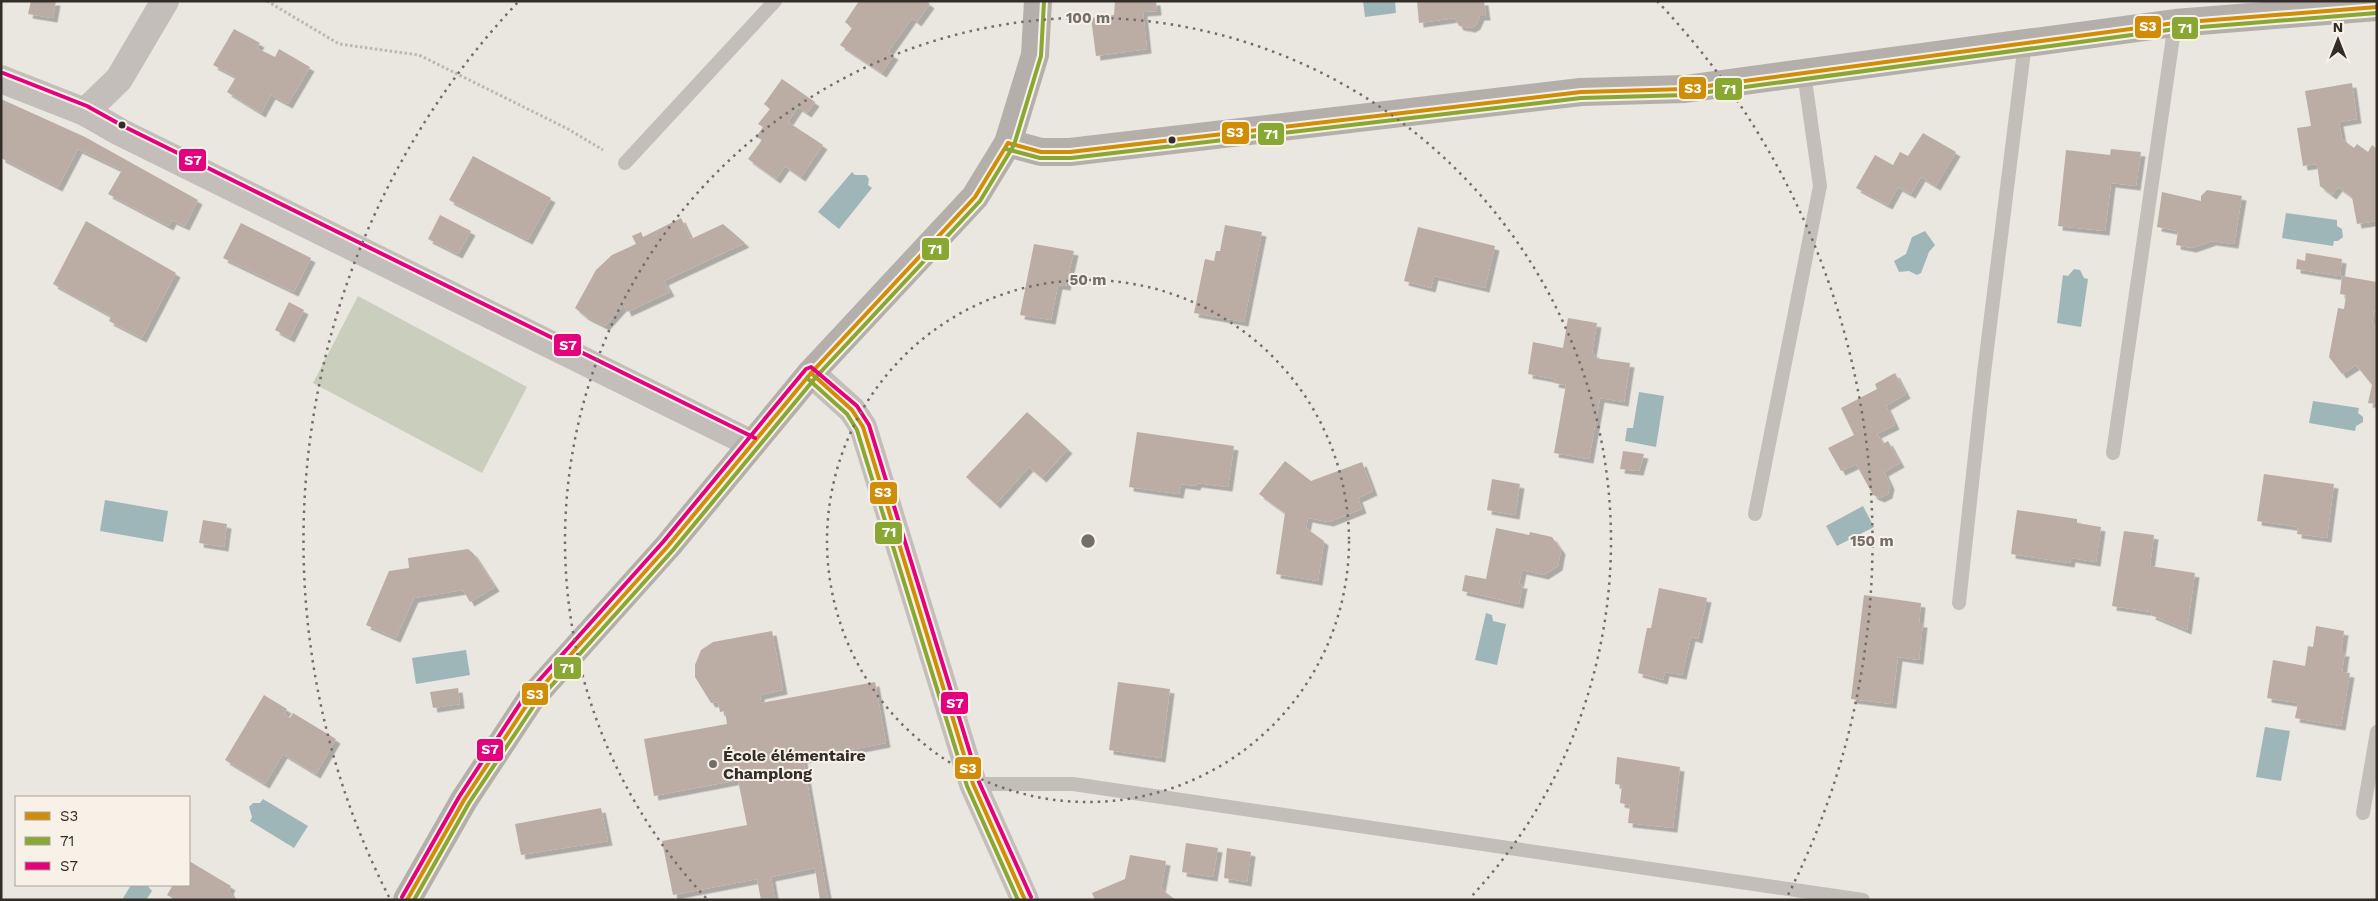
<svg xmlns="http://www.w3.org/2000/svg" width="2378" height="901" font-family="'Work Sans',sans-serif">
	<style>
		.green { fill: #cacebc }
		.water { fill: #9fb6b9 }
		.building { fill: #bcada4; filter: url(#shadow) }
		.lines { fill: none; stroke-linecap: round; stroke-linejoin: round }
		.path { stroke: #bcb7b2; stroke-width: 3; stroke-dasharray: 2.5 2.5; stroke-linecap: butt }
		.lane { stroke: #c3beb9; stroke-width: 14 }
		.street { stroke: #c3beb9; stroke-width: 28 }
		.secondary { stroke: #b4afaa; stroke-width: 28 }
		.bus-1-casing { stroke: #f7f1e8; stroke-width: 8 }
		.bus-2-casing { stroke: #f7f1e8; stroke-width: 8 }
		.bus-3-casing { stroke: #f7f1e8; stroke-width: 8 }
		.bus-1 { stroke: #d08e08; stroke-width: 4 }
		.bus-2 { stroke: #89a733; stroke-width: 4 }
		.bus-3 { stroke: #e5007d; stroke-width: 4 }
		.ring { fill: none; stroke: #736e68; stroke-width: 2.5; stroke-dasharray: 2.5 5 }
		.bus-dot { fill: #332d28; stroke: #f7f1e8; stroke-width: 2 }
		.poi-dot { fill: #736e68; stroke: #f7f1e8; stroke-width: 2 }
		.labels { text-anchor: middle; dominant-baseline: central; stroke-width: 4; stroke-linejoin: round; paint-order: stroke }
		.poi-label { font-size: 16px; font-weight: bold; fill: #332d28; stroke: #f7f1e8; text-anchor: start }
		.centre { fill: #736e68; stroke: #f7f1e8; stroke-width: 2.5 }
		.ring-label { font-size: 15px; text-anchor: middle; font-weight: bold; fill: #736e68; stroke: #f7f1e8; stroke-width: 4; stroke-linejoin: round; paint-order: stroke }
		.line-badge { stroke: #f7f1e8; stroke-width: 2 }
		.badge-label { font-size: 14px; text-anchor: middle; font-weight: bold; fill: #fff }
	</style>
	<defs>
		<filter id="shadow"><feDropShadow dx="4.5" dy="4.5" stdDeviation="0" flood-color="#0004"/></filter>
	</defs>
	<rect width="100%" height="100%" fill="#eae6e0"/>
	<path class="green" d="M358 296 527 387 482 473 313 383Z"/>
	<g class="water">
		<path d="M1363 1H1395L1396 13 1365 17Z"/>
		<path d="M852 172 855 175H866L869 179 868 185 872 188 839 229 818 212Z"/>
		<path d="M2286 213 2337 220V226L2342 229 2343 237 2338 241H2334L2333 246 2282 238Z"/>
		<path d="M1925 231 1935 245 1929 252 1921 273 1917 275 1909 271 1899 272 1894 261 1906 254 1912 237Z"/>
		<path d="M2074 269 2080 270 2084 278 2088 279 2081 327 2057 323 2063 275 2068 276Z"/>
		<path d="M1639 392 1664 396 1656 447 1625 441 1627 428H1633Z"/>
		<path d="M2313 401 2359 408 2358 413 2363 417V422L2356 426 2355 431 2309 423Z"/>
		<path d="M105 500 168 511 163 542 100 531Z"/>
		<path d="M1863 506 1874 527 1837 546 1826 526Z"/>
		<path d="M1486 613 1492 615 1493 621 1506 624 1497 665 1475 660Z"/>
		<path d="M466 650 470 675 416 684 412 658Z"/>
		<path d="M2265 727 2290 731 2281 781 2256 777Z"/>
		<path d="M263 799 308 826 294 848 250 821 252 817 249 807 253 803H260Z"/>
		<path d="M131 885H147L152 891 146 900H122Z"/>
	</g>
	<g class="building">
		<path d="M31 1H56L53 18 28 14Z"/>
		<path d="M859 1H926L930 4 917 22 912 18 888 52 894 55 882 73 840 45 852 28 845 22Z"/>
		<path d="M1115 1H1156L1157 11 1143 12 1147 49 1096 56 1091 18 1114 15Z"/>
		<path d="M1417 1H1484L1486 16H1480L1476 25 1471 28 1459 26 1455 18 1419 23Z"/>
		<path d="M234 29 260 43 257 48 275 57 279 49 310 67 288 104 271 95 261 113 227 92 236 77 213 65Z"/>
		<path d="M782 79 815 102 807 113 798 107 788 122 823 145 801 177 785 166 776 179 748 159 762 140 756 137 763 127 758 124 770 109 764 104Z"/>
		<path d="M2352 83 2357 119 2339 122 2342 139 2354 148 2357 144 2368 152 2372 145 2377 149V221L2357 224 2352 197 2338 187 2332 195 2320 186 2317 164 2303 166 2297 128 2311 126 2305 91Z"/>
		<path d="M1 99 85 137 198 200 185 226 172 220 169 226 108 194 122 170 78 149 58 187 1 158Z"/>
		<path d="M1923 133 1956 152 1936 186 1921 177 1911 194 1898 187 1888 205 1856 188 1875 155 1893 165 1900 152 1908 156Z"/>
		<path d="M2111 149 2141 152 2136 186 2111 183 2105 231 2058 226 2066 150 2110 155Z"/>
		<path d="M473 156 551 198 528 240 449 200Z"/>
		<path d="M2207 190 2242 196 2234 244 2212 241 2192 248 2176 245 2178 231 2157 227 2162 192 2201 201V196Z"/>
		<path d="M440 215 471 231 458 254 428 239Z"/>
		<path d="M681 218 691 239 723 224 745 243 664 281 670 292 627 312 624 305 605 326 585 316 575 308 596 270 612 255 636 244 632 236 641 232 643 237Z"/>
		<path d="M86 221 176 273 142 338 109 321 111 316 53 284Z"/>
		<path d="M241 223 311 258 294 292 223 258Z"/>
		<path d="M1225 225 1262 232 1244 322 1194 313 1205 259 1214 261 1216 251H1220Z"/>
		<path d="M1418 227 1495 246 1485 288 1434 276 1431 288 1404 281Z"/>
		<path d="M1034 244 1074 251 1066 286 1058 285 1051 320 1020 315Z"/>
		<path d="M2306 253 2342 259 2340 276 2296 269 2297 259 2305 261Z"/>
		<path d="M2342 276 2377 282V312L2374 311 2372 323 2377 329V404L2368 403 2372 385 2356 365 2342 374 2329 357 2338 308 2344 309 2346 295 2340 294Z"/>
		<path d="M289 302 304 310 290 338 275 330Z"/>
		<path d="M1568 318 1597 323 1592 353H1595L1594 358 1630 363 1624 402 1600 398 1589 459 1554 453 1566 385 1554 383 1555 379 1528 374 1533 342 1563 348Z"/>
		<path d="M1895 373 1906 394 1886 406 1895 425 1877 434 1883 444 1888 441 1900 463 1884 472 1890 485 1888 494 1880 498 1873 495 1856 464 1841 471 1828 448 1854 435 1841 408 1877 389 1875 384Z"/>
		<path d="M1027 412 1068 449 1042 478 1029 467 996 504 966 477Z"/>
		<path d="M1137 432 1234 446 1228 487 1197 483 1196 486 1181 484 1179 494 1129 487Z"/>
		<path d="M1623 451 1644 454 1639 471 1620 469Z"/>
		<path d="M1285 461 1311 481 1362 462 1373 491 1358 498 1362 509 1329 522 1308 518 1306 528 1324 541 1318 581 1276 574 1285 513 1259 494Z"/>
		<path d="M2264 474 2334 484 2327 538 2297 534 2298 527 2257 521Z"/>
		<path d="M1492 479 1520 484 1515 515 1487 510Z"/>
		<path d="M2017 510 2077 519V523L2101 527 2096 562 2071 558 2070 563 2011 554Z"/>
		<path d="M203 520 227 524 224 547 199 543Z"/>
		<path d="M1496 528 1529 535 1530 532 1552 537 1561 550 1558 566 1544 575 1522 570 1519 584H1523L1519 604 1462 591 1465 575 1486 579Z"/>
		<path d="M2124 531 2154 535 2150 566 2195 573 2187 630 2151 615 2152 612 2112 606Z"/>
		<path d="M468 549 473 553 495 587 470 602 463 590 414 598 396 638 366 625 389 571 409 568 408 558Z"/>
		<path d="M1659 588 1707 598 1698 639 1691 637 1682 675 1665 672 1663 680 1638 673 1647 628H1651Z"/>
		<path d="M1864 595 1921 603 1919 623H1923L1919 660 1898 657 1892 704 1851 699Z"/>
		<path d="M2316 626 2344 631 2341 652H2345L2342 672 2350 673 2341 726 2295 718 2298 703 2267 698 2273 660 2305 666 2308 646 2313 647Z"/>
		<path d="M772 631 783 690 760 695 761 703 875 682 886 743 803 759 828 900H820L815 868 771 877 775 900H761L757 879 673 895 662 841 747 825 738 780 654 796 644 739 727 724 725 711 720 712 718 702 711 703 695 677V665L701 650 713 642Z"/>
		<path d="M1118 682 1170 689 1161 758 1109 750Z"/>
		<path d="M458 688 460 704 433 708 430 692Z"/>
		<path d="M264 695 287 709 284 714 290 718 293 713 336 739 316 774 283 754 265 784 225 760Z"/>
		<path d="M1617 757 1680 767 1673 828 1628 823 1630 805 1620 803 1622 785 1615 784Z"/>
		<path d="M601 808 608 841 521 855 515 824Z"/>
		<path d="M1186 843 1218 848 1213 877 1182 872Z"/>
		<path d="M1227 848 1251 852 1247 882 1224 878Z"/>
		<path d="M1130 855 1166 861 1161 889 1176 900H1095L1092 893 1125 879Z"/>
		<path d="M189 861 231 886 229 890 234 900H176L167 895 173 885H189Z"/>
	</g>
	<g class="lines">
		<path class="path" d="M267 1 339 44 419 55 568 129 603 150"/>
		<g class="lane">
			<path d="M625 163 775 1"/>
			<path d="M2113 453 2175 23"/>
			<path d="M1755 514 1820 186 1804 73"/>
			<path d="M1959 603 1984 373 2025 43"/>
			<path d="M973 784H1073L1863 900"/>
			<path d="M2363 813 2377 732"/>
		</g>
		<g class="street">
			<path d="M1 79 85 112 120 132 752 444"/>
			<path d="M85 112 119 79 165 1"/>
			<path d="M811 373 852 410 863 427 973 784 1025 900"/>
		</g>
		<g class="secondary">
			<path d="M1008 143 1041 152H1070L1581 92 1685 89 2175 23 2377 7"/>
			<path d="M407 900 464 800 530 700 668 546 811 373 975 197 1008 143 1035 55 1038 1"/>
		</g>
		<defs>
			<g id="bus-1">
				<path d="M1008 143 1041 152H1070L1581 92 1685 89 2175 23 2377 7"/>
				<path d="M811 373 852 410 863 427 973 784 1025 900"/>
				<path d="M407 900 464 800 530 700 668 546 811 373 975 197 1008 143"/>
			</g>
			<g id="bus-2">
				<path d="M1006 149 1040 158H1071L1581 98 1686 95 2176 29 2377 13"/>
				<path d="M807 378 847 414 857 430 967 786 1018 900"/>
				<path d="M414 900 469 803 535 704 673 550 816 377 980 201 1014 145 1041 56 1044 1"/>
			</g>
			<g id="bus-3">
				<path d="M3 73 87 106 123 126 755 438"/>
				<path d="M402 897 459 797 525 696 663 542 806 369 811 367 857 406 869 425 979 782 1031 897"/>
			</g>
		</defs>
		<use href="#bus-1" class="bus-1-casing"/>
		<use href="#bus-2" class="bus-2-casing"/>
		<use href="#bus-3" class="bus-3-casing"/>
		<use href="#bus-1" class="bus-1"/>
		<use href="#bus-2" class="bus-2"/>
		<use href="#bus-3" class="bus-3"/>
	</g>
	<g class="ring">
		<circle cx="1088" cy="541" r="261"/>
		<path d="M706 898A523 523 0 1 1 1470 898"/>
		<path d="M389 897A784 784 0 0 1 519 1M1657 1A784 784 0 0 1 1787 897"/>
	</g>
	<g class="bus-dot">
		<circle cx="122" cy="125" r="4.5"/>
		<circle cx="1172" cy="140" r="4.5"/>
	</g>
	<circle class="poi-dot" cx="713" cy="764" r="5"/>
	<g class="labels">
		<g class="poi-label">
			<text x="723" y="755">École élémentaire<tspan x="723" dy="18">Champlong</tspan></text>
		</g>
	</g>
	<circle cx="1088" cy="541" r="8" class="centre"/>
	<g class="ring-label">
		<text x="1088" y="23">100 m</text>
		<text x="1088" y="285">50 m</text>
		<text x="1872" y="546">150 m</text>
	</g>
	<g class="line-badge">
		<rect x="2134" y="15" width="28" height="24" rx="5" fill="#d08e08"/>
		<rect x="2171" y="16" width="28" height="24" rx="5" fill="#89a733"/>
		<rect x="1678" y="76" width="29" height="24" rx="5" fill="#d08e08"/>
		<rect x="1714" y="77" width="29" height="24" rx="5" fill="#89a733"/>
		<rect x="1221" y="121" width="29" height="24" rx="5" fill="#d08e08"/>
		<rect x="1257" y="122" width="28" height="24" rx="5" fill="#89a733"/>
		<rect x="178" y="148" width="29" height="24" rx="5" fill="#e5007d"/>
		<rect x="921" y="237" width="29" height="24" rx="5" fill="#89a733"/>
		<rect x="553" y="333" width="29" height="24" rx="5" fill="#e5007d"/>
		<rect x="869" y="481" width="29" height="24" rx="5" fill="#d08e08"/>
		<rect x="874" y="521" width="29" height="24" rx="5" fill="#89a733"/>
		<rect x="553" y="656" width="29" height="24" rx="5" fill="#89a733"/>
		<rect x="521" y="682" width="28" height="24" rx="5" fill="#d08e08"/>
		<rect x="940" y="691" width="29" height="24" rx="5" fill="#e5007d"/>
		<rect x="476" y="738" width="28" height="24" rx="5" fill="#e5007d"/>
		<rect x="954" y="756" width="28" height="24" rx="5" fill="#d08e08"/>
	</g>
	<g class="badge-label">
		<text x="2148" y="31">S3</text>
		<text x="2185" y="33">71</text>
		<text x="1693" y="93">S3</text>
		<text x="1729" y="94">71</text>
		<text x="1235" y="137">S3</text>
		<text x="1271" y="139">71</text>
		<text x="193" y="165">S7</text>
		<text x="935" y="254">71</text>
		<text x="568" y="350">S7</text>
		<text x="883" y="497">S3</text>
		<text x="889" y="537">71</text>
		<text x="567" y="673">71</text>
		<text x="535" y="699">S3</text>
		<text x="955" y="708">S7</text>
		<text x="490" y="754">S7</text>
		<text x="968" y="773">S3</text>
	</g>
	<rect width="2378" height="901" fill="none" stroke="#332d28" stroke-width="5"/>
	<rect x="15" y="796" width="175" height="90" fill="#f7f1e8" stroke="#a9a39b"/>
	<rect x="25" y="812" width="25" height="8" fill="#d08e08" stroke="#a9a39b"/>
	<text x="60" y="821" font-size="15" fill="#332d28">S3</text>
	<rect x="25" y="837" width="25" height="8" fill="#89a733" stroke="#a9a39b"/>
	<text x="60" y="846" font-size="15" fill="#332d28">71</text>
	<rect x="25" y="862" width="25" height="8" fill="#e5007d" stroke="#a9a39b"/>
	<text x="60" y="871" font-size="15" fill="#332d28">S7</text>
	<g transform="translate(2338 40)" stroke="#f7f1e8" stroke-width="4" paint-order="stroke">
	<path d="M0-4L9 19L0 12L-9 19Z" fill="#332d28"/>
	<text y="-8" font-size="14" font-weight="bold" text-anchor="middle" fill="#332d28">N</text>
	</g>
</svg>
